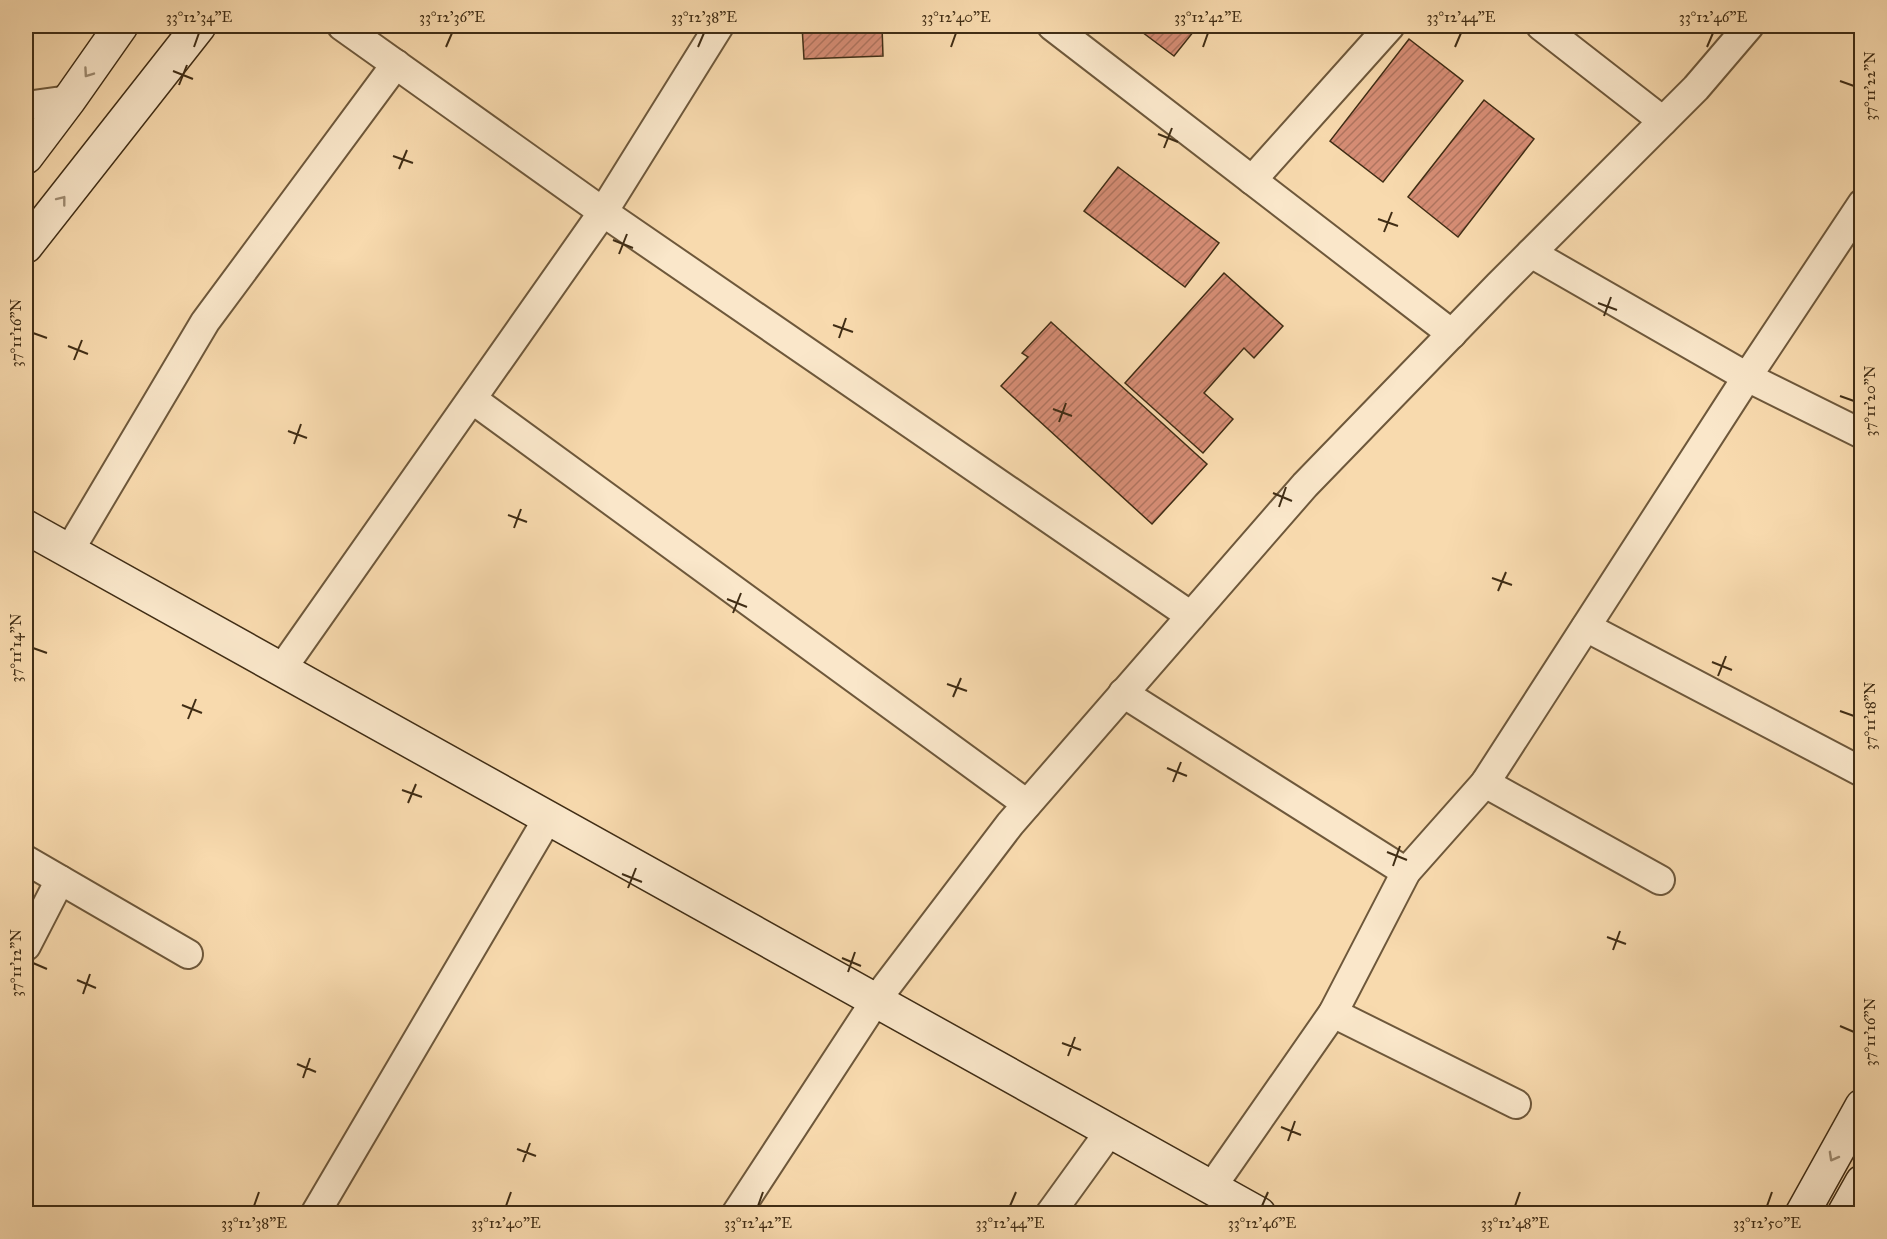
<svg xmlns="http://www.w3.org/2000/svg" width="1887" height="1239" font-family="'IM FELL Great Primer',serif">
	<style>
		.building { fill: url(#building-hatch); stroke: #402d15; stroke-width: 1.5 }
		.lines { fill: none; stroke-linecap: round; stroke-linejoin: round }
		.street-casing { stroke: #6e583b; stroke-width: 32 }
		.secondary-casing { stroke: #402d15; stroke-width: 36 }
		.street { stroke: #fae7ca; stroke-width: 28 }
		.secondary { stroke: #fae7ca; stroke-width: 33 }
		.oneway { stroke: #9d8a70 }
		.ticks { fill: none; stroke: #402d15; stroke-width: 2 }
		.neatline { fill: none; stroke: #402d15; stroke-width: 2 }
		.ticks-label { font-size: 15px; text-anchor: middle; fill: #402d15 }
	</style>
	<defs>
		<pattern id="building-hatch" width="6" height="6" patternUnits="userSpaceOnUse" patternTransform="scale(1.5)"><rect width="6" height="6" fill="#d68d75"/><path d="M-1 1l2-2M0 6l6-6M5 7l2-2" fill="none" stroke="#af745f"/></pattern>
	</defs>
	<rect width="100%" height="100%" fill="#f8daae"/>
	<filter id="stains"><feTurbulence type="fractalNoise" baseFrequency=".00333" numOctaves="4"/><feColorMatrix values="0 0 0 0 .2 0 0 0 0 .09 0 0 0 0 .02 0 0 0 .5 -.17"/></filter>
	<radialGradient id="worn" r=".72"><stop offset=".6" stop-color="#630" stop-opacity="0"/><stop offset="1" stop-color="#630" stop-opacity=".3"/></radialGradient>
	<g class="building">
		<path d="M802 26H882L883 56 804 59Z"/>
		<path d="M1134 26H1198L1174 56Z"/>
		<path d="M1409 39 1463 81 1383 182 1330 141Z"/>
		<path d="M1484 100 1534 139 1458 237 1408 197Z"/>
		<path d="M1118 167 1219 243 1185 287 1084 211Z"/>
		<path d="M1224 273 1283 326 1254 358 1244 348 1204 393 1233 419 1203 453 1125 383Z"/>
		<path d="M1051 322 1207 464 1152 524 1001 386 1028 357 1022 353Z"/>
	</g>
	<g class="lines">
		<defs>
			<g id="street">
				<path d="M342 26 603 212 1191 616"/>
				<path d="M1052 26 1452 334"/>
				<path d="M1541 26 1663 121"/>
				<path d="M26 106 69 100"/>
				<path d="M1252 180 1390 26"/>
				<path d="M1531 253 1747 377 1862 434"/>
				<path d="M472 399 1027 804"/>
				<path d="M69 551 205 322 396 64"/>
				<path d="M1586 627 1862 772"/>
				<path d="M281 670 603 212 719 26"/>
				<path d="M1123 693 1406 872"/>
				<path d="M1485 783 1660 880"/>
				<path d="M26 860 188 954"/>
				<path d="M26 946 60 880"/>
				<path d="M1333 1013 1516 1104"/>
				<path d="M1211 1188 1333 1013 1406 872 1485 783 1747 377 1862 204"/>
				<path d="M315 1214 548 818"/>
				<path d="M736 1214 876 1000 1010 824 1305 485 1499 285 1696 88 1749 26"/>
				<path d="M1050 1214 1110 1131"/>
			</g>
			<g id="secondary">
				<path d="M26 157 69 100 121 26"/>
				<path d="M26 246 199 26"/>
				<path d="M26 527 1259 1214"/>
				<path d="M1802 1214 1862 1106"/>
				<path d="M1844 1214 1862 1182"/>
			</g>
		</defs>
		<use href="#street" class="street-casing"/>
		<use href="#secondary" class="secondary-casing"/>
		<use href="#street" class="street"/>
		<use href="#secondary" class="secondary"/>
	</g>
	<defs><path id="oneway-chevron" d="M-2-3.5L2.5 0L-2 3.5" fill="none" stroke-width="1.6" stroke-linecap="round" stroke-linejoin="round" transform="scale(1.5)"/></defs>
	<g class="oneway">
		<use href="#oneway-chevron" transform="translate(88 73) rotate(125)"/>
		<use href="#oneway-chevron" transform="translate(62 200) rotate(-52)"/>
		<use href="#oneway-chevron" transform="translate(1833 1157) rotate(119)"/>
	</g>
	<path class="ticks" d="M194 47 199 33M446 47 452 33M698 47 704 33M951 47 956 33M1203 47 1208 33M1455 47 1461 33M1707 47 1713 33M173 71 193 79M1840 81 1854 86M179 85 187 65M1158 134 1178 142M1164 148 1172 128M393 156 413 163M399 169 407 150M1378 219 1398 226M1384 232 1392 212M613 240 633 248M619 254 627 234M1598 303 1617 310M1604 316 1611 297M833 325 853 332M33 333 47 338M839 338 846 318M68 346 88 354M74 360 82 340M1840 396 1854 401M1053 409 1072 416M1059 422 1066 403M288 431 307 438M294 444 301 424M1273 493 1292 501M1279 507 1286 487M508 515 527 522M514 528 521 509M1492 578 1512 585M1498 591 1506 572M727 599 747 607M733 613 741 593M33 648 47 653M1712 662 1732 670M1718 676 1726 656M947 684 967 691M953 697 961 678M182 705 202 713M1840 711 1854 716M188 719 196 699M1167 768 1187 776M1173 782 1181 762M402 790 422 797M408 803 416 784M1387 852 1407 860M1393 866 1400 846M622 874 642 882M628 888 636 868M1607 937 1626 944M1613 950 1620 931M842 958 861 966M33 963 47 969M848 972 855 952M77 980 96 988M83 994 90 974M1840 1026 1854 1032M1062 1043 1081 1050M1068 1056 1075 1037M297 1064 316 1072M303 1078 310 1058M1281 1127 1301 1135M1288 1141 1295 1121M517 1149 536 1156M523 1162 530 1143M254 1206 259 1192M506 1206 511 1192M758 1206 763 1192M1010 1206 1016 1192M1262 1206 1268 1192M1515 1206 1520 1192M1767 1206 1772 1192"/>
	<rect width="1887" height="1239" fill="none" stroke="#f8daae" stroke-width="66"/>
	<rect x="33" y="33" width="1821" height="1173" class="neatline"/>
	<g class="ticks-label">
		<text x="199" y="22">33°12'34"E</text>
		<text x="452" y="22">33°12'36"E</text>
		<text x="704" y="22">33°12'38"E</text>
		<text x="956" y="22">33°12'40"E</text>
		<text x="1208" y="22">33°12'42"E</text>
		<text x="1461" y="22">33°12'44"E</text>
		<text x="1713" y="22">33°12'46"E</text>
		<text transform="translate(1870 86) rotate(-90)" y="5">37°11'22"N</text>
		<text transform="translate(16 333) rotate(-90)" y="5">37°11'16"N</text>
		<text transform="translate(1870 401) rotate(-90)" y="5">37°11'20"N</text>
		<text transform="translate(16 648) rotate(-90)" y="5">37°11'14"N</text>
		<text transform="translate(1870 716) rotate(-90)" y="5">37°11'18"N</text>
		<text transform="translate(16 963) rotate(-90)" y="5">37°11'12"N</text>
		<text transform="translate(1870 1032) rotate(-90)" y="5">37°11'16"N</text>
		<text x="254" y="1228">33°12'38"E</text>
		<text x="506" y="1228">33°12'40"E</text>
		<text x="758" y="1228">33°12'42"E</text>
		<text x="1010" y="1228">33°12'44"E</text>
		<text x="1262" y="1228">33°12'46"E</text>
		<text x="1515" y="1228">33°12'48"E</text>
		<text x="1767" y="1228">33°12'50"E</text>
	</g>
	<rect width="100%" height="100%" filter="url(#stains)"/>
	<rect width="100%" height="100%" fill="url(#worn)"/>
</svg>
